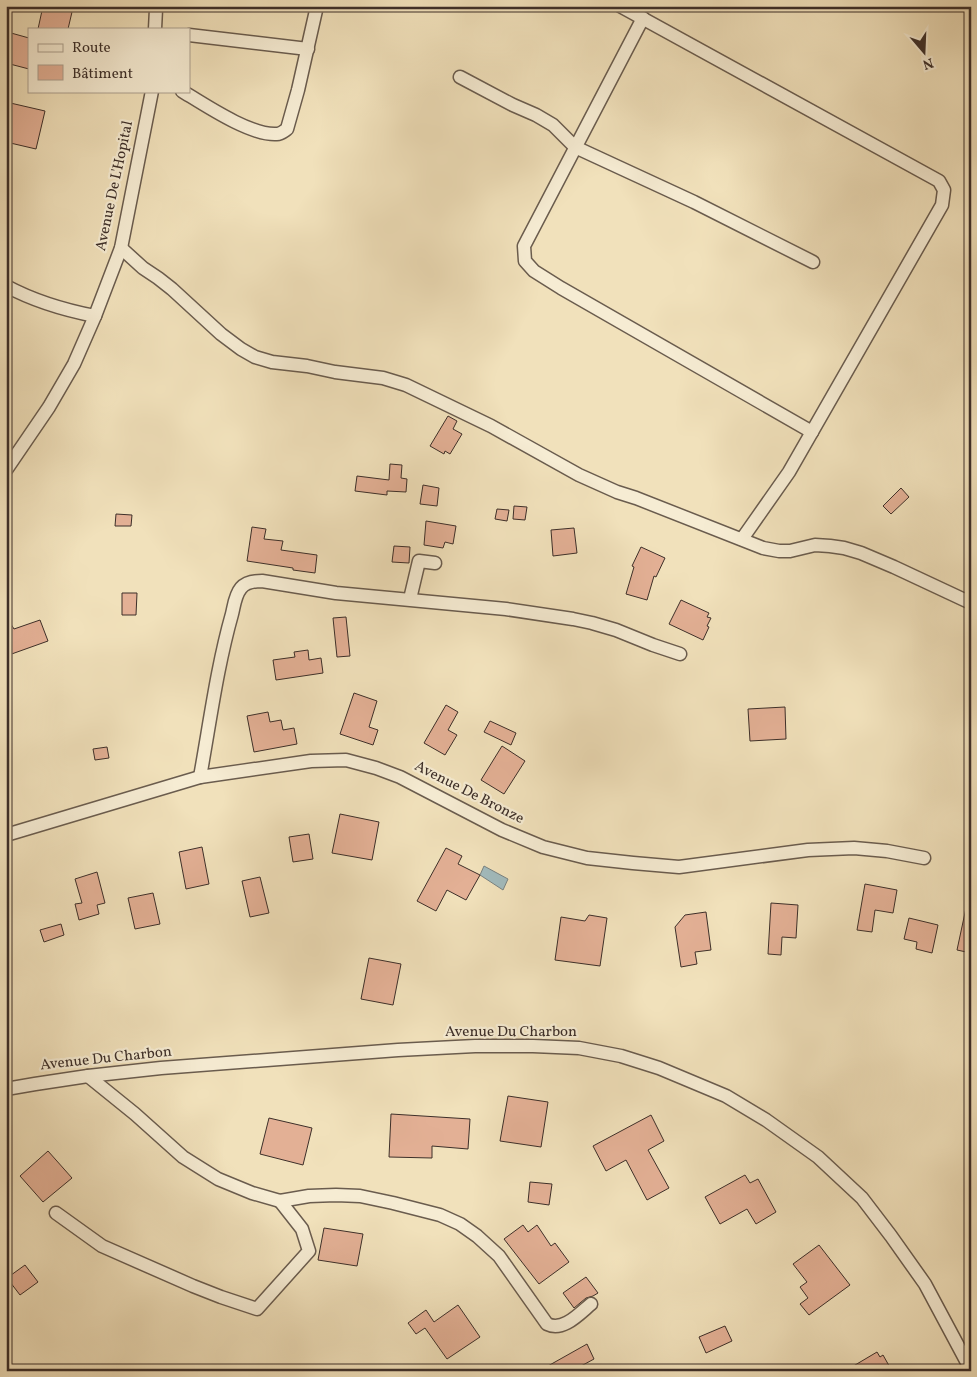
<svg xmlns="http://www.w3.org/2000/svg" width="977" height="1377" font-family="Vollkorn,serif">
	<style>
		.water { fill: #a1babc; stroke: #798281 }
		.building { fill: #e3b095; stroke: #3d2f29 }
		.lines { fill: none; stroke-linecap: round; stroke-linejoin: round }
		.street-casing { stroke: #6a5c4e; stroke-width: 15 }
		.street { stroke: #f6ecd3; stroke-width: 12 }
		.labels { text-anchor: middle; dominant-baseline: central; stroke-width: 4.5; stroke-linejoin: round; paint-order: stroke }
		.street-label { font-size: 15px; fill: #3d2f29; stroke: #f6ecd3 }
	</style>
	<rect width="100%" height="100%" fill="#f1e1bb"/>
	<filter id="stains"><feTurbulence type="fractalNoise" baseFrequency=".004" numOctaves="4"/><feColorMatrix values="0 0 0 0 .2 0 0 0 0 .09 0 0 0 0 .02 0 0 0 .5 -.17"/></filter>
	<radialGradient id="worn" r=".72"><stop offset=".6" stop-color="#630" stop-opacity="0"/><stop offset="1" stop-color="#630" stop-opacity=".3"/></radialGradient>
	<path class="water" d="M484 866 508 879 503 890 480 875Z"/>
	<g class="building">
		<path d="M43 6 72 12 68 29H38Z"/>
		<path d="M11 33 29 38V69L6 63V52Z"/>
		<path d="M6 102 45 111 36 149 6 142Z"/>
		<path d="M448 416 457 421 453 429 462 434 450 454 445 451 444 454 430 446Z"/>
		<path d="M390 464 402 465 401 478 407 479 406 492 387 491V495L355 491 357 476 389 480Z"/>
		<path d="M423 485 439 488 437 506 420 504Z"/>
		<path d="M901 488 909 497 891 514 883 506Z"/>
		<path d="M514 506 527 507 525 520 513 519Z"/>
		<path d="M497 509 509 510 507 521 495 519Z"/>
		<path d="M116 514 132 515 131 526H115Z"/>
		<path d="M426 521 456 526 453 544 445 542 443 548 424 545Z"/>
		<path d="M252 527 266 529 264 539 283 541 281 550 317 555 315 573 293 570V568L247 561Z"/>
		<path d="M574 528 577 553 553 556 551 530Z"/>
		<path d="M394 546 410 547 409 563 392 562Z"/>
		<path d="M641 547 665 558 656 577 654 576 647 600 626 594 634 567 632 566Z"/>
		<path d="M122 593H137L136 615H122Z"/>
		<path d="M681 600 709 613 707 617 711 618 707 626 709 627 703 640 669 624Z"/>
		<path d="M6 616 14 629 40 620 48 641 6 656Z"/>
		<path d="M346 617 350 656 337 657 333 618Z"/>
		<path d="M308 650 309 660 321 658 323 673 276 680 273 660 295 657 294 652Z"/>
		<path d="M354 693 377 701 369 727 378 730 373 745 340 734Z"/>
		<path d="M446 705 458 712 448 730 457 735 445 755 424 743Z"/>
		<path d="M785 707 786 739 750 741 748 709Z"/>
		<path d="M268 712 270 722 281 720 283 730 294 728 297 744 254 752 247 716Z"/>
		<path d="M490 721 516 733 511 745 484 732Z"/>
		<path d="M502 746 525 761 504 794 481 780Z"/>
		<path d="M107 747 109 758 95 760 93 749Z"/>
		<path d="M340 814 379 822 372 860 332 853Z"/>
		<path d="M309 834 313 859 293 862 289 837Z"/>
		<path d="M202 847 209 884 186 889 179 852Z"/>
		<path d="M446 848 462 856 458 864 480 875 466 900 447 890 436 911 417 901Z"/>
		<path d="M97 872 105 903 97 905 99 914 79 920 75 904 82 903 75 879Z"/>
		<path d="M260 877 269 913 250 917 242 881Z"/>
		<path d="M865 884 897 890 893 913 875 910 872 932 857 930Z"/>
		<path d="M153 893 160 924 135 929 128 898Z"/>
		<path d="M771 903 798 905 796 938 782 937 781 955 768 954Z"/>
		<path d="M966 908 971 909V953L957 950Z"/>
		<path d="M706 912 711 950 695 952 697 964 681 967 675 927 685 915Z"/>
		<path d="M589 915 607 918 600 966 555 960 561 917 585 921Z"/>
		<path d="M909 918 938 925 932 953 916 949 917 942 904 939Z"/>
		<path d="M61 924 64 935 44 942 40 930Z"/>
		<path d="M369 958 401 964 393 1005 361 999Z"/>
		<path d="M508 1096 548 1102 541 1147 500 1141Z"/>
		<path d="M391 1114 470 1119 468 1149 432 1146V1158L389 1157Z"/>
		<path d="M651 1115 664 1141 648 1150 669 1188 647 1200 626 1160 606 1171 593 1146Z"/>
		<path d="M269 1118 312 1128 303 1165 260 1154Z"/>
		<path d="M48 1151 72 1178 43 1202 20 1176Z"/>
		<path d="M745 1175 750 1183 758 1179 776 1212 756 1224 747 1209 720 1224 705 1197Z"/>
		<path d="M530 1182 552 1184 549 1205 528 1202Z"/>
		<path d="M523 1225 528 1232 537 1225 551 1246 555 1243 569 1262 539 1284 504 1239Z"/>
		<path d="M324 1228 363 1234 357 1266 318 1260Z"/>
		<path d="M819 1245 850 1285 809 1315 800 1304 808 1298 800 1287 807 1282 793 1264Z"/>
		<path d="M25 1265 38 1282 20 1295 7 1278Z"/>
		<path d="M586 1277 598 1293 593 1296 586 1298 574 1308 563 1293Z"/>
		<path d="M458 1305 480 1337 447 1359 425 1328 416 1334 408 1323 426 1310 434 1322Z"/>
		<path d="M725 1326 732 1341 706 1353 699 1337Z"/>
		<path d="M587 1344 594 1359 572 1371H539Z"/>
		<path d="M877 1352 880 1357 883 1355 892 1371H845Z"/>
	</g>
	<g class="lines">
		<defs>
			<g id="street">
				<path d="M155 6 156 9 155 29"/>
				<path d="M620 6 939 181 944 190 942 205 789 472 742 539"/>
				<path d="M643 18 524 246 525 261 534 271 561 288 812 432"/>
				<path d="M189 35 308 49"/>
				<path d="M460 77 513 105 536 115 553 125 575 147 694 202 813 262"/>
				<path d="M182 91C205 105 251 136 277 134 281 134 284 131 287 129L298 90 317 6"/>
				<path d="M121 248 143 268 158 278 172 289 221 334 241 349 255 357 272 362 307 366 335 372 383 378 406 385 491 426 579 475 617 492 636 498 763 548 779 551H790L815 545 830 546 844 548 861 553 894 567 971 603"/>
				<path d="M6 286C34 301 64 310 95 316"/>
				<path d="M6 470 49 407 74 364 95 316 121 248 152 91"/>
				<path d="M410 599 419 561 435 563"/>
				<path d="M200 777C210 722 217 667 232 614 234 606 235 595 241 588 246 582 255 581 262 581L336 593 506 609 573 619 592 623 616 630 653 645 680 654"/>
				<path d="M6 835 200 777 311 761 346 760 376 768 400 777 502 830 543 847 587 858 633 863 679 867 808 850 854 848 887 851 924 858"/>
				<path d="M88 1076 135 1114 183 1157 218 1179 252 1193 280 1201 309 1196 336 1195 360 1196 393 1203 440 1215 460 1224 477 1236 499 1256 547 1324C563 1332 579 1314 591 1304"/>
				<path d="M6 1089 35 1084 88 1076 161 1068 398 1050 475 1046H533L579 1048 621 1056 659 1068 726 1096 766 1120 818 1157 862 1198 891 1236 925 1284 971 1370"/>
				<path d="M56 1213 102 1246 193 1286 221 1297 257 1309 309 1251 302 1229 280 1201"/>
			</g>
		</defs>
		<use href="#street" class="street-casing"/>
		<use href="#street" class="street"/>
	</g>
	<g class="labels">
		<g class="street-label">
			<text transform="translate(115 186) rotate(-78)">Avenue De L'Hopital</text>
			<text transform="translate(469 793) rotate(27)">Avenue De Bronze</text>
			<text x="511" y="1032">Avenue Du Charbon</text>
			<text transform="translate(106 1059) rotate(-6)">Avenue Du Charbon</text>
		</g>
	</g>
	<rect width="977" height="1377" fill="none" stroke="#f1e1bb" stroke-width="25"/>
	<rect x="8" y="8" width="962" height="1362" fill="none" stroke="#3d2f29" stroke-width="2.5"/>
	<rect x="12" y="12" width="952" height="1352" fill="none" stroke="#3d2f29"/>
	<rect x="28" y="28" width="162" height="65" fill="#f6ecd3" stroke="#aca08f"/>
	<rect x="38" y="44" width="25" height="8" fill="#f6ecd3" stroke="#aca08f"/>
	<text x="72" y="52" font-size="15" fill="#3d2f29">Route</text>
	<rect x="38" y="65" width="25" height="15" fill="#e3b095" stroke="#aca08f"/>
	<text x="72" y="78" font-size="15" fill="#3d2f29">Bâtiment</text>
	<g transform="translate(924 52) rotate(161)" stroke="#f6ecd3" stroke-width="4" paint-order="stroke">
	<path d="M0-4L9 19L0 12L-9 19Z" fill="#3d2f29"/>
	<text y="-8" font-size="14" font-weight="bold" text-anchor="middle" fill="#3d2f29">N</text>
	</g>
	<rect width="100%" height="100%" filter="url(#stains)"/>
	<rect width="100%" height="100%" fill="url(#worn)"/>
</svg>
